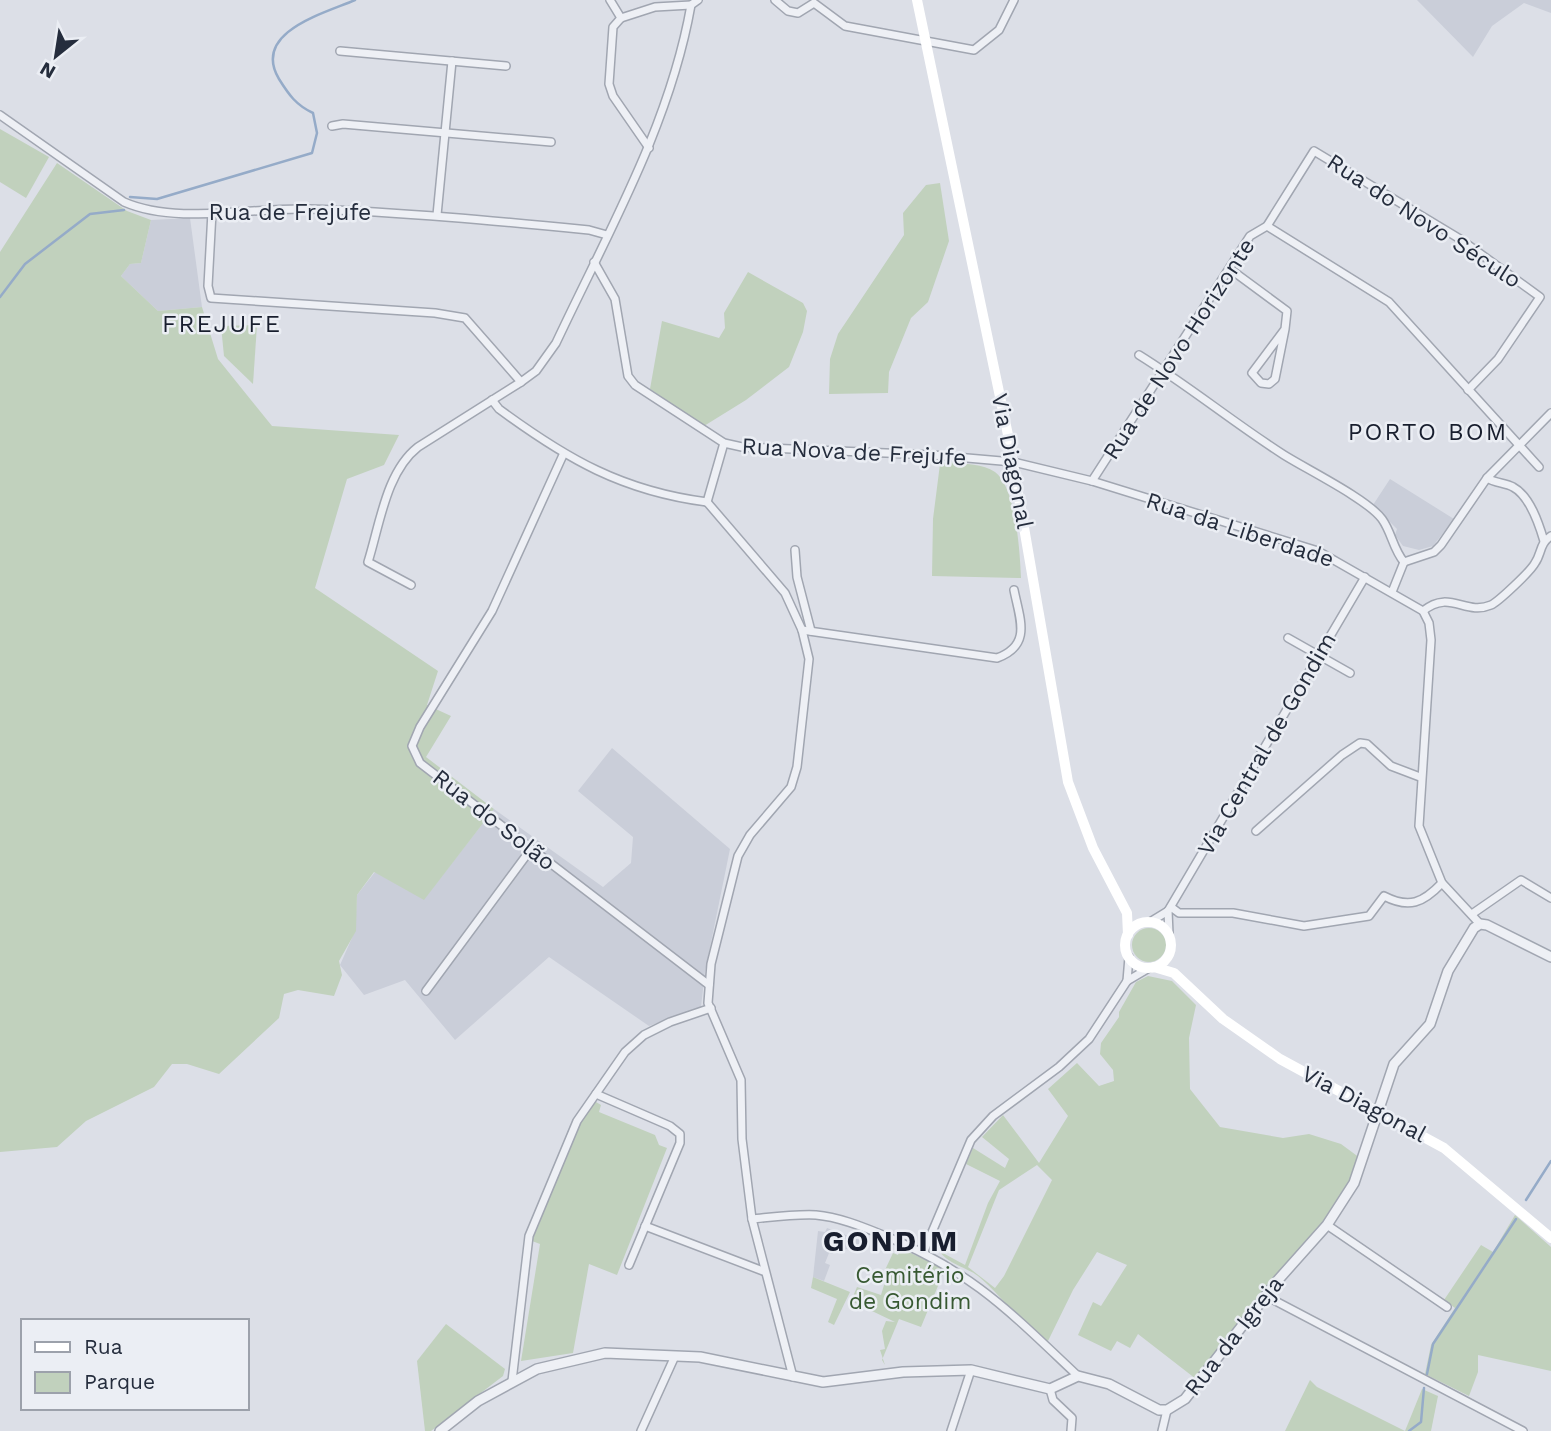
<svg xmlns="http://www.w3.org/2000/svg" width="1551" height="1431" font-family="'Work Sans',sans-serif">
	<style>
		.built { fill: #caced9 }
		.green { fill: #c1d1bd; fill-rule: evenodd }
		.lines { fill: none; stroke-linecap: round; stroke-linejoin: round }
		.stream { stroke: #95abc8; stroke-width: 2.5 }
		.minor-casing { stroke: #a1a6b1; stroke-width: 10 }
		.tertiary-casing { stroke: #a1a6b1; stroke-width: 12 }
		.minor { stroke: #eef0f5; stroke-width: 7 }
		.tertiary { stroke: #eef0f5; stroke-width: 9 }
		.secondary { stroke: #fff; stroke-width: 10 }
		.labels { text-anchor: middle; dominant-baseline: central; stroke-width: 5; stroke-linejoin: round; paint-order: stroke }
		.street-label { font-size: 23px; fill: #252d3d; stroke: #ebeef4 }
		.park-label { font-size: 23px; fill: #375932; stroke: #ebeef4 }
		.neighbourhood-label { font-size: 24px; letter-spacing: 2px; fill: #181e2e; stroke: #ebeef4 }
		.district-label { font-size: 30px; font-weight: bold; letter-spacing: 2px; fill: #181e2e; stroke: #ebeef4 }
	</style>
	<rect width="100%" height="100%" fill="#dcdfe7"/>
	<g class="built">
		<path d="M1417 0H1551V13L1524 3 1492 26 1473 57Z"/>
		<path d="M190 218 202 307 158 311 121 276 130 264 141 263 151 220Z"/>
		<path d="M1390 479 1454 519 1433 546 1419 550 1403 546 1395 535 1397 529 1373 505Z"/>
		<path d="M612 748 730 849 705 972 701 1007 649 1026 549 957 455 1040 405 980 364 995 340 965 355 931 357 895 375 872 424 899 494 809 603 887 631 863 633 837 578 791Z"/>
		<path d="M827 1228 865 1242 844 1250 836 1247 833 1254 829 1253 825 1263 830 1265 824 1281 813 1277 818 1231 825 1232Z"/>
	</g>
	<g class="green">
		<path d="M0 129 49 157 26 198 0 182Z"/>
		<path d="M57 163 127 211 151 220 141 263 130 264 121 276 158 311 202 307 218 359 272 426 399 435 384 465 347 479 315 588 438 671 427 705 451 716 426 757 494 809 424 900 374 872 357 895 356 931 339 961 342 975 334 996 298 990 284 994 279 1018 219 1074 187 1064H172L154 1087 86 1121 57 1147 0 1152V252Z"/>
		<path d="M940 183 949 241 928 302 911 318 889 372 888 393 829 394 830 359 838 334 904 235 903 213 926 185Z"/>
		<path d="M748 272 803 303 807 311 803 332 789 367 746 400 704 426 650 389 662 321 719 338 725 328 724 313Z"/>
		<path d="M257 325 253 384 224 356 221 326Z"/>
		<path d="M951 462C965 464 983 464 995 472 1016 487 1020 553 1021 578L932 576 933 519 940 464Z"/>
		<circle cx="1149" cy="945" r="17"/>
		<path d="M1148 976 1172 981 1196 1005 1189 1038 1190 1089 1220 1127 1283 1138 1309 1134 1341 1144 1360 1158C1344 1206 1304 1243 1272 1280 1246 1312 1222 1346 1196 1379L1138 1334 1130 1348 1117 1341 1111 1351 1078 1335 1093 1302 1101 1306 1127 1265 1097 1252 1073 1290 1048 1341C1021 1327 1002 1295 978 1276 964 1265 934 1261 937 1238L941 1252 965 1265 988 1203 1000 1181 966 1164 973 1148 1005 1168 1009 1159 982 1137 1003 1115 1039 1163 1068 1116 1048 1089 1077 1063 1099 1086 1114 1081 1113 1070 1100 1054 1101 1043 1119 1017V1012L1136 982ZM1037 1165 1052 1180 1004 1276 995 1288 968 1267 999 1190Z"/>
		<path d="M596 1102 601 1105 599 1112 655 1135 659 1145 667 1148 617 1275 589 1264 573 1353 521 1361 540 1244 532 1241 583 1114Z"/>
		<path d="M1515 1215 1551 1247V1371L1478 1355V1372L1469 1396 1425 1374 1431 1345 1455 1308 1444 1300 1481 1245 1493 1252Z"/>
		<path d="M900 1248 945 1269 921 1327 899 1319 882 1360 885 1365 880 1350 885 1349 882 1331 886 1321 895 1322 851 1301 857 1287 881 1295 888 1272 885 1270 893 1253 898 1255Z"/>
		<path d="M813 1277 850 1292 834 1325 828 1322 837 1299 811 1288Z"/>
		<path d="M446 1324 505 1369 503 1376 431 1431H425L417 1361Z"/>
		<path d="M1310 1380 1317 1387 1405 1431H1285Z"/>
		<path d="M1422 1389 1438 1396 1431 1431H1405Z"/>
	</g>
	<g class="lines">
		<g class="stream">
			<path d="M130 197 157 199 312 153 317 133 313 113C296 105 289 95 279 79 251 32 325 13 355 0"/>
			<path d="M0 297 25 264 90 214 124 210"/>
			<path d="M1526 1200 1551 1161"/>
			<path d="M1427 1374 1433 1344 1516 1219"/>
			<path d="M1409 1431 1421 1422 1424 1388"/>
		</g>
		<defs>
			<g id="minor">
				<path d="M610 0 621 18"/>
				<path d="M775 0 788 11 798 13 814 3 845 26 974 50 999 30 1014 0"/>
				<path d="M340 51 506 66"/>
				<path d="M0 115 124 202C177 225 251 207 308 209 403 212 496 221 589 230L607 235"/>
				<path d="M332 126 343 124 551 142"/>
				<path d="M649 148 613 96 609 84 613 27 621 18 655 7 691 5"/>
				<path d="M212 212 208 286 211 298 435 313 465 318 521 382"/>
				<path d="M437 215 452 61"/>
				<path d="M1267 226 1389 302 1539 467"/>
				<path d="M594 262 615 299 628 376 635 385 724 443 742 447 933 455 1013 462 1092 481 1318 551 1423 611 1429 623 1431 640 1419 826 1442 883 1480 924"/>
				<path d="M1230 269 1287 311 1285 329 1252 373 1261 383 1269 384 1275 379 1285 329"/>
				<path d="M1139 355C1189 386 1234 423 1284 455 1308 470 1367 499 1382 519 1392 533 1393 549 1404 562"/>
				<path d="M492 400 499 409C567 459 622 491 707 502"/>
				<path d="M563 455 492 611 420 727 412 746 420 763 709 985"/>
				<path d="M1487 478C1495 483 1505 483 1513 487 1530 496 1539 524 1544 541"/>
				<path d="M1092 481 1250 236 1267 226 1314 151 1460 239 1540 297 1498 359 1468 390"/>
				<path d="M707 502 785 593 802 630 809 659 797 767 791 787 750 835 738 856 711 964 708 1003 741 1080 742 1139 752 1219 793 1377"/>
				<path d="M707 502 724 443"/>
				<path d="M795 550 797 577 811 631"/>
				<path d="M1404 562 1434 552 1441 545 1487 478 1551 413"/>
				<path d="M411 585 368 562C380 524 386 472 418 447L521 382 536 371 556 343C607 234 670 125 691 5L698 0"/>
				<path d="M1392 592 1404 562"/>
				<path d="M1423 611C1450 589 1465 616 1491 605 1498 602 1531 571 1535 563 1542 553 1539 544 1551 536"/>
				<path d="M802 630 997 658C1032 645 1020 620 1014 590"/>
				<path d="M1288 638 1350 673"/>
				<path d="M1256 831 1342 755 1360 743 1367 744 1391 766 1420 777"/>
				<path d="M1171 907 1179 913H1233L1304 926 1369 916 1384 896C1409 909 1423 903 1442 883"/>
				<path d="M1168 911 1169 934"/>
				<path d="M1472 914 1521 880 1551 898"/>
				<path d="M1150 922 1168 911 1365 577"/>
				<path d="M1127 981 1149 968"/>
				<path d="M426 991 531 849"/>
				<path d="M596 1094 670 1126 680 1134V1143L629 1265"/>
				<path d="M752 1219C773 1217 795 1214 816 1215 839 1217 863 1227 883 1235 972 1271 1010 1312 1078 1376"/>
				<path d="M1327 1225 1447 1307"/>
				<path d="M645 1226 763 1271"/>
				<path d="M924 1251 971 1140 993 1116 1059 1067 1089 1039 1127 981 1129 957"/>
				<path d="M1266 1296 1523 1431"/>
				<path d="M512 1381 529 1236 577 1121 625 1052 644 1035 670 1022 711 1008"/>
				<path d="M1050 1389 1053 1400 1072 1418 1071 1431"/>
				<path d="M641 1431 675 1356"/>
				<path d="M951 1431 971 1370"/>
				<path d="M1162 1431 1167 1410"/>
			</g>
			<path id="tertiary" d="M440 1431 478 1401 537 1369 605 1353 700 1357 823 1382 903 1372 971 1370 1050 1389 1078 1376 1109 1384 1159 1410H1167L1185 1399 1278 1280 1327 1225 1354 1183 1394 1064 1430 1024 1448 971 1474 928 1480 924 1487 925 1551 957"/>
		</defs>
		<use href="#minor" class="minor-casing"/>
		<use href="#tertiary" class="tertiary-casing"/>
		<use href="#minor" class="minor"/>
		<use href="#tertiary" class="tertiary"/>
		<g class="secondary">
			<path d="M917 0 1008 435 1068 782 1093 848 1127 913 1128 935"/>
			<circle cx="1148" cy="945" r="23"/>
			<path d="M1154 967 1174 973 1223 1019 1280 1059 1444 1148 1551 1238"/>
		</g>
	</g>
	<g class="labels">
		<g class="street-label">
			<text x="290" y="212">Rua de Frejufe</text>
			<text transform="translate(1424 221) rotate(33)">Rua do Novo Século</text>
			<text transform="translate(1179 349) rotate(-57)">Rua de Novo Horizonte</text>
			<text transform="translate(854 452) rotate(3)">Rua Nova de Frejufe</text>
			<text transform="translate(1012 461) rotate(79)">Via Diagonal</text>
			<text transform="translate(1240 530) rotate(18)">Rua da Liberdade</text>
			<text transform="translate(1267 744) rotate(-60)">Via Central de Gondim</text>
			<text transform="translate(494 820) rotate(38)">Rua do Solão</text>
			<text transform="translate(1364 1104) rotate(28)">Via Diagonal</text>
			<text transform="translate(1234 1336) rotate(-52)">Rua da Igreja</text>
		</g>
		<g class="park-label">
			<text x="910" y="1275">Cemitério<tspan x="910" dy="26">de Gondim</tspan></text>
		</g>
		<g class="neighbourhood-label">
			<text x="222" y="324">FREJUFE</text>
			<text x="1428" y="432">PORTO BOM</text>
		</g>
		<g class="district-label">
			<text x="891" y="1240">GONDIM</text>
		</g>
	</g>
	<rect x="21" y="1319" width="228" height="91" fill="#ebeef4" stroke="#9ca1ab" stroke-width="2"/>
	<rect x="35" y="1342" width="35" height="10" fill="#ffffff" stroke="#9ca1ab" stroke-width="2"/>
	<text x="84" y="1354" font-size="21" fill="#252d3d">Rua</text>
	<rect x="35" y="1372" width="35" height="21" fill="#c1d1bd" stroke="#9ca1ab" stroke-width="2"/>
	<text x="84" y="1389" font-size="21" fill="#252d3d">Parque</text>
	<g transform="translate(56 56) rotate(210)" stroke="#ebeef4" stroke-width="5" paint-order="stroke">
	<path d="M0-5L12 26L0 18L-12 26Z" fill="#252d3d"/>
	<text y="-10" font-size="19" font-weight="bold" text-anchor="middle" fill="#252d3d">N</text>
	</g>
</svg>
